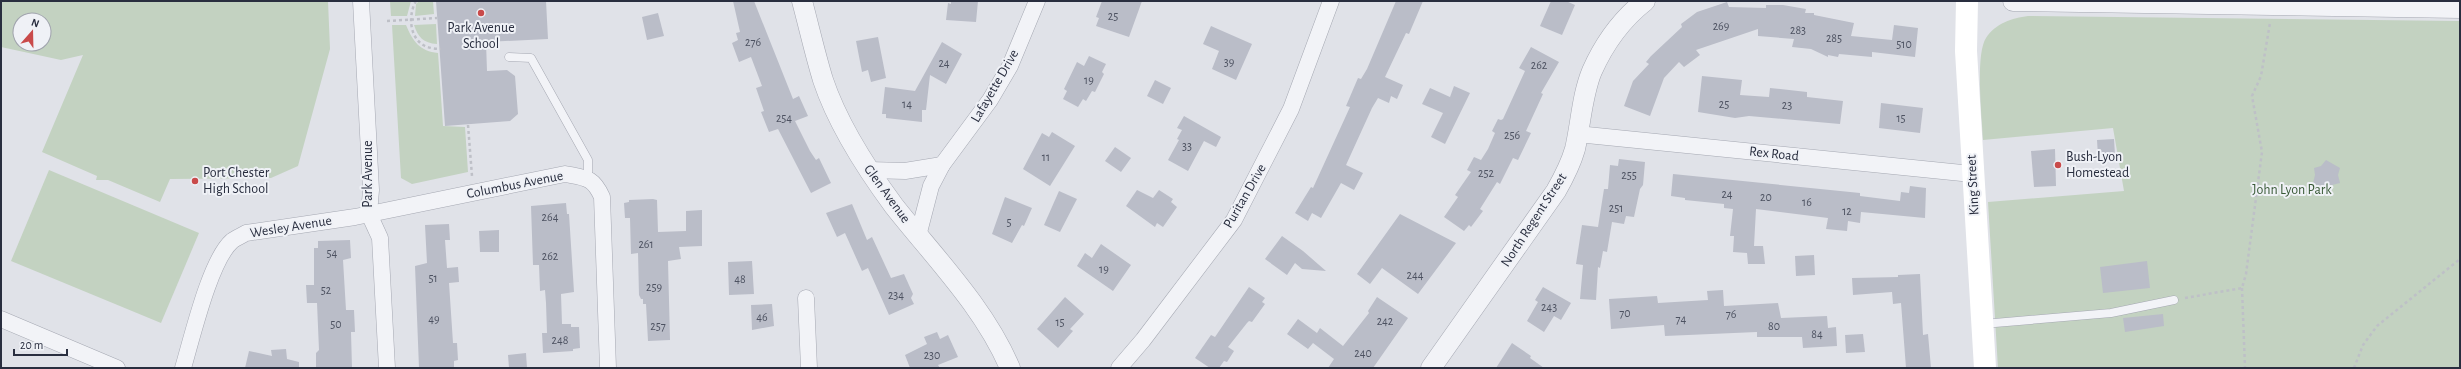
<svg xmlns="http://www.w3.org/2000/svg" width="2461" height="369" font-family="'Alegreya Sans',sans-serif">
	<style>
		.green { fill: #c3d2c1; fill-rule: evenodd }
		.building { fill: #babdc8 }
		.lines { fill: none; stroke-linecap: round; stroke-linejoin: round }
		.service-casing { stroke: #a5a8b2; stroke-width: 9 }
		.minor-casing { stroke: #a5a8b2; stroke-width: 17 }
		.tertiary-casing { stroke: #a5a8b2; stroke-width: 21 }
		.path { stroke: #bec0c7; stroke-width: 2.5; stroke-dasharray: 3 3; stroke-linecap: butt }
		.service { stroke: #f2f3f7; stroke-width: 8 }
		.minor { stroke: #f2f3f7; stroke-width: 16 }
		.tertiary { stroke: #f2f3f7; stroke-width: 20 }
		.secondary { stroke: #fff; stroke-width: 22 }
		.poi-dot { fill: #c94a4a; stroke: #eff1f6; stroke-width: 1.5 }
		.labels { text-anchor: middle; dominant-baseline: central; stroke-width: 4; stroke-linejoin: round; paint-order: stroke }
		.number-label { font-size: 12px; fill: #4d5261 }
		.poi-label { font-size: 14px; fill: #292e3f; stroke: #eff1f6; text-anchor: start }
		.street-label { font-size: 14px; fill: #292e3f; stroke: #eff1f6 }
		.park-label { font-size: 14px; fill: #395a37; stroke: #eff1f6 }
	</style>
	<rect width="100%" height="100%" fill="#e0e2e8"/>
	<g class="green">
		<path d="M1 1H328L330 49 298 166 271 178 170 179 160 202 108 180H96L97 176 42 152 83 55 61 60 1 47ZM20 20H44V44H20Z"/>
		<path d="M390 1H411L407 16H391Z"/>
		<path d="M419 1H433L434 14 415 16 416 4Z"/>
		<path d="M2028 16 2460 21V368H1998L1988 202 2124 191 2113 128 1983 140C1982 118 1975 55 1986 38 1996 23 2012 18 2028 16Z"/>
		<path d="M436 24 437 44C423 43 418 37 414 25Z"/>
		<path d="M392 25H406C413 42 420 51 438 53L443 126 465 127 468 172 412 184 401 178Z"/>
		<path d="M49 170 199 233 161 323 11 261Z"/>
	</g>
	<g class="building">
		<path d="M436 1H546L548 39 486 42 487 71 507 70 515 76 518 114 510 121 445 126Z"/>
		<path d="M733 1H754L793 99 799 96 808 116 795 121 810 151 816 160 819 158 831 183 811 193 778 129 769 132 761 112 764 111 756 88 762 86 751 57 739 62 732 43 738 40 736 33 740 32Z"/>
		<path d="M951 1H978L976 22 946 20 948 3 951 4Z"/>
		<path d="M1102 1H1142L1129 37 1096 26 1099 18 1096 17Z"/>
		<path d="M1396 1H1423L1409 34 1406 33 1385 77 1403 85 1397 99 1391 96 1389 103 1378 98 1372 108 1346 165 1363 173 1354 190 1341 183 1321 218 1312 213 1308 221 1295 213 1311 187 1313 188 1350 107 1346 106 1358 78 1361 79 1367 69Z"/>
		<path d="M1551 1H1566L1575 5 1562 35 1540 26Z"/>
		<path d="M1727 2 1729 7 1766 8V5H1783L1806 9 1805 13H1814V15L1854 23 1851 36 1892 40 1894 25 1918 28 1915 57 1872 52V57L1839 54 1838 57 1828 55V57L1811 49 1792 47 1794 39 1758 36V29L1696 50 1700 55 1684 67 1679 62 1664 78 1650 116 1624 106 1633 81 1649 64 1646 62 1651 56 1682 27 1681 24 1697 12Z"/>
		<path d="M658 13 664 36 647 40 642 17Z"/>
		<path d="M1211 26 1252 44 1236 80 1212 69 1219 51 1203 44Z"/>
		<path d="M878 37 886 78 871 82 868 70 862 72 856 41Z"/>
		<path d="M942 42 962 54 946 84 930 75 926 110H922V122L886 118V114H882L885 87 915 91Z"/>
		<path d="M1531 47 1559 62 1541 93 1543 94 1526 131 1531 133 1518 160 1513 158 1500 184 1497 182 1480 209 1483 211 1471 227 1469 225 1464 231 1444 217 1458 197 1455 195 1471 172 1467 170 1474 157 1481 160 1488 149 1495 133 1492 131 1498 119 1501 120 1503 119 1525 71 1519 68Z"/>
		<path d="M1089 56 1106 64 1102 72 1104 74 1095 92 1092 91 1086 101 1083 99 1078 107 1063 99 1067 91 1064 89 1077 62 1084 66Z"/>
		<path d="M1702 76 1742 80 1740 95 1769 97 1770 88 1807 92V97L1843 101 1840 124 1749 116 1735 118 1698 112Z"/>
		<path d="M1155 80 1171 88 1163 104 1147 96Z"/>
		<path d="M1454 86 1470 93 1445 144 1431 137 1443 113 1422 104 1430 88 1450 97Z"/>
		<path d="M1881 103 1923 108 1920 133 1879 128Z"/>
		<path d="M1184 116 1221 137 1216 147 1204 141 1188 171 1168 160 1179 140 1177 139 1182 130 1177 128Z"/>
		<path d="M1052 132 1075 146 1050 186 1023 169 1042 133 1049 137Z"/>
		<path d="M2114 139 2115 155 2098 156 2097 140Z"/>
		<path d="M1115 147 1131 158 1121 172 1105 161Z"/>
		<path d="M2055 149 2056 186 2034 187 2031 151Z"/>
		<path d="M1619 159 1645 162 1643 185 1640 189 1634 217 1626 216 1624 224 1612 222 1607 252 1603 251 1600 268 1598 267 1596 300 1580 299 1583 265 1576 264 1582 225 1598 227 1604 189H1608L1610 165 1618 166Z"/>
		<path d="M2326 160 2340 168 2338 175 2340 183 2332 185 2326 190 2313 183 2315 175 2314 168 2321 166Z"/>
		<path d="M1673 174 1860 193V196L1900 201 1901 192 1909 193 1910 186 1926 188 1925 218 1861 212 1860 223 1848 221 1847 231 1826 229 1828 218 1756 209 1754 246H1763L1765 264H1748L1747 253 1733 252 1734 236H1730L1733 209 1724 208V204L1685 200V198L1671 196Z"/>
		<path d="M1137 190 1153 198 1159 190 1173 199 1171 202 1177 207 1163 227 1157 223 1155 227 1126 206Z"/>
		<path d="M1059 191 1077 199 1060 232 1044 225Z"/>
		<path d="M1005 197 1032 208 1024 226 1022 225 1012 243 992 234Z"/>
		<path d="M653 199 657 200 658 232 686 231V211L702 210V246L679 247 681 259 668 261 670 340 648 341 646 304H643V299H641L639 295 638 253 631 254 630 218H625L624 203 629 202V200Z"/>
		<path d="M566 203 567 214H569L574 292 561 294 562 324H571V327H579L580 348 573 349V351L543 353 542 333H547L546 303 545 290 540 291 539 265H533L531 206Z"/>
		<path d="M852 204 867 240 872 237 891 278 904 274 913 294 911 298 914 304 889 315 868 268 862 271 845 233 837 237 826 213Z"/>
		<path d="M1400 214 1456 243 1418 294 1382 268 1370 284 1357 274Z"/>
		<path d="M449 224 450 240H445L447 268 458 267 459 282 449 283 453 343H457L458 360 454 361V368H419L415 266 427 263 425 225Z"/>
		<path d="M499 230V252H480L479 231Z"/>
		<path d="M1282 236 1303 251 1326 271 1302 269 1295 263 1287 275 1265 259Z"/>
		<path d="M350 240 351 258 343 260 346 310H354L355 332H351L352 368H316V353L319 350 317 303H307L306 285H314V248H318V241Z"/>
		<path d="M1101 244 1131 265 1113 291 1077 266 1085 253 1092 258Z"/>
		<path d="M1814 255 1815 275 1796 276 1795 256Z"/>
		<path d="M752 261 754 294 729 295 728 262Z"/>
		<path d="M2147 261 2150 288 2103 293 2100 267Z"/>
		<path d="M1920 274 1923 335 1928 334 1931 368H1906L1901 303 1893 304 1892 292 1853 295 1852 278 1898 277V275Z"/>
		<path d="M1249 287 1265 298 1262 302 1265 304 1252 322 1249 321 1247 323 1228 347 1234 351 1227 362 1224 361 1219 368H1210L1195 358 1211 335 1215 337Z"/>
		<path d="M1543 287 1571 303 1561 320 1554 316 1544 332 1527 321 1538 302 1535 300Z"/>
		<path d="M1723 290 1724 306 1778 303 1781 318 1827 316 1828 328 1836 327 1837 346 1803 348 1802 337H1757V332L1665 336 1664 325 1611 329 1609 299 1657 296 1658 303 1708 300 1707 291Z"/>
		<path d="M1065 297 1084 314 1070 329 1073 331 1058 348 1037 329Z"/>
		<path d="M1377 297 1408 318 1373 368H1328L1334 359 1313 343 1308 349 1287 334 1298 319 1317 333 1320 328 1343 346 1369 313 1368 311Z"/>
		<path d="M772 304 774 326 752 330 751 305Z"/>
		<path d="M2163 314 2164 326 2125 332 2123 318Z"/>
		<path d="M937 332 940 339 948 335 958 357 938 365 940 368H910L905 355 927 344 924 337Z"/>
		<path d="M1863 334 1865 352 1846 353 1845 335Z"/>
		<path d="M1512 343 1531 356 1530 358 1544 368H1496Z"/>
		<path d="M286 349 287 359 299 362V368H245L249 351 272 356 271 350Z"/>
		<path d="M526 353 527 368H509L508 355Z"/>
	</g>
	<g class="lines">
		<defs>
			<g id="service">
				<path d="M509 57 531 58 588 160V178"/>
				<path d="M1983 324 2111 313 2174 300"/>
			</g>
			<g id="minor">
				<path d="M361 1 371 190 369 214 380 238 387 368"/>
				<path d="M1577 134 1972 174"/>
				<path d="M869 170 905 171 942 165"/>
				<path d="M918 236 931 186 942 165 990 100 1010 66 1037 1"/>
				<path d="M806 298 809 368"/>
				<path d="M1 319 117 368"/>
				<path d="M183 368C192 338 210 260 232 241 236 238 241 236 246 233L355 217 565 174C586 178 593 177 602 197L608 368"/>
				<path d="M1119 368 1143 340 1234 220 1291 109 1331 1"/>
			</g>
			<g id="tertiary">
				<path d="M802 1C809 27 815 54 823 80 838 125 866 168 894 206 935 258 984 307 1010 368"/>
				<path d="M2013 1 2460 8"/>
				<path d="M1431 368 1556 191C1564 177 1571 163 1575 149 1581 123 1582 95 1592 71 1604 44 1622 19 1645 1"/>
			</g>
		</defs>
		<use href="#service" class="service-casing"/>
		<use href="#minor" class="minor-casing"/>
		<use href="#tertiary" class="tertiary-casing"/>
		<g class="path">
			<path d="M416 1C408 15 409 38 425 46 429 48 436 49 441 49"/>
			<path d="M387 21 437 18"/>
			<path d="M468 125 472 176"/>
			<path d="M2242 288 2245 368"/>
			<path d="M2185 298 2242 288 2246 274 2262 152 2252 96 2261 76 2270 23"/>
			<path d="M2354 368 2363 345 2377 326 2460 259"/>
		</g>
		<use href="#service" class="service"/>
		<use href="#minor" class="minor"/>
		<use href="#tertiary" class="tertiary"/>
		<path class="secondary" d="M1967 1 1966 51 1985 368"/>
	</g>
	<g class="poi-dot">
		<circle cx="481" cy="13" r="4"/>
		<circle cx="2058" cy="165" r="4"/>
		<circle cx="195" cy="181" r="4"/>
	</g>
	<g class="labels">
		<g class="number-label">
			<text x="1113" y="16">25</text>
			<text x="1721" y="26">269</text>
			<text x="1798" y="30">283</text>
			<text x="1834" y="38">285</text>
			<text x="753" y="42">276</text>
			<text x="1904" y="44">510</text>
			<text x="1229" y="62">39</text>
			<text x="944" y="63">24</text>
			<text x="1539" y="65">262</text>
			<text x="1089" y="80">19</text>
			<text x="907" y="104">14</text>
			<text x="1724" y="104">25</text>
			<text x="1787" y="105">23</text>
			<text x="784" y="118">254</text>
			<text x="1901" y="118">15</text>
			<text x="1512" y="135">256</text>
			<text x="1187" y="146">33</text>
			<text x="1046" y="157">11</text>
			<text x="1486" y="173">252</text>
			<text x="1629" y="175">255</text>
			<text x="1727" y="194">24</text>
			<text x="1766" y="197">20</text>
			<text x="1807" y="202">16</text>
			<text x="1616" y="208">251</text>
			<text x="1847" y="211">12</text>
			<text x="550" y="217">264</text>
			<text x="1009" y="222">5</text>
			<text x="646" y="244">261</text>
			<text x="332" y="253">54</text>
			<text x="550" y="256">262</text>
			<text x="1104" y="269">19</text>
			<text x="1415" y="275">244</text>
			<text x="433" y="278">51</text>
			<text x="740" y="279">48</text>
			<text x="654" y="287">259</text>
			<text x="326" y="290">52</text>
			<text x="896" y="295">234</text>
			<text x="1549" y="307">243</text>
			<text x="1625" y="313">70</text>
			<text x="1731" y="314">76</text>
			<text x="762" y="317">46</text>
			<text x="434" y="319">49</text>
			<text x="1681" y="319">74</text>
			<text x="1385" y="321">242</text>
			<text x="1060" y="322">15</text>
			<text x="336" y="324">50</text>
			<text x="658" y="326">257</text>
			<text x="1774" y="326">80</text>
			<text x="1817" y="334">84</text>
			<text x="560" y="340">248</text>
			<text x="1363" y="353">240</text>
			<text x="932" y="355">230</text>
		</g>
		<g class="poi-label">
			<text x="481" y="28" text-anchor="middle">Park Avenue<tspan x="481" dy="16">School</tspan></text>
			<text x="2066" y="157">Bush-Lyon<tspan x="2066" dy="16">Homestead</tspan></text>
			<text x="203" y="173">Port Chester<tspan x="203" dy="16">High School</tspan></text>
		</g>
		<g class="street-label">
			<text transform="translate(995 86) rotate(-60)">Lafayette Drive</text>
			<text transform="translate(1774 154) rotate(6)">Rex Road</text>
			<text transform="translate(368 174) rotate(-90)">Park Avenue</text>
			<text transform="translate(515 185) rotate(-11)">Columbus Avenue</text>
			<text transform="translate(1973 185) rotate(-93)">King Street</text>
			<text transform="translate(887 194) rotate(54)">Glen Avenue</text>
			<text transform="translate(1245 196) rotate(-60)">Puritan Drive</text>
			<text transform="translate(1534 220) rotate(-57)">North Regent Street</text>
			<text transform="translate(291 227) rotate(-9)">Wesley Avenue</text>
		</g>
		<g class="park-label">
			<text x="2292" y="190">John Lyon Park</text>
		</g>
	</g>
	<rect width="2461" height="369" fill="none" stroke="#292e3f" stroke-width="4"/>
	<g transform="translate(32 32) rotate(20)"><circle r="19" fill="#eff1f6" stroke="#a0a3ad"/>
	<path d="M0-3L7 15L0 10L-7 15Z" fill="#c94a4a"/>
	<text y="-6" font-size="11" font-weight="bold" text-anchor="middle" fill="#292e3f">N</text>
	</g>
	<path d="M14 349v6h53v-6" fill="none" stroke="#292e3f" stroke-width="2"/>
	<text x="20" y="349" font-size="12" fill="#292e3f" stroke="#eff1f6" stroke-width="3" paint-order="stroke">20 m</text>
</svg>
